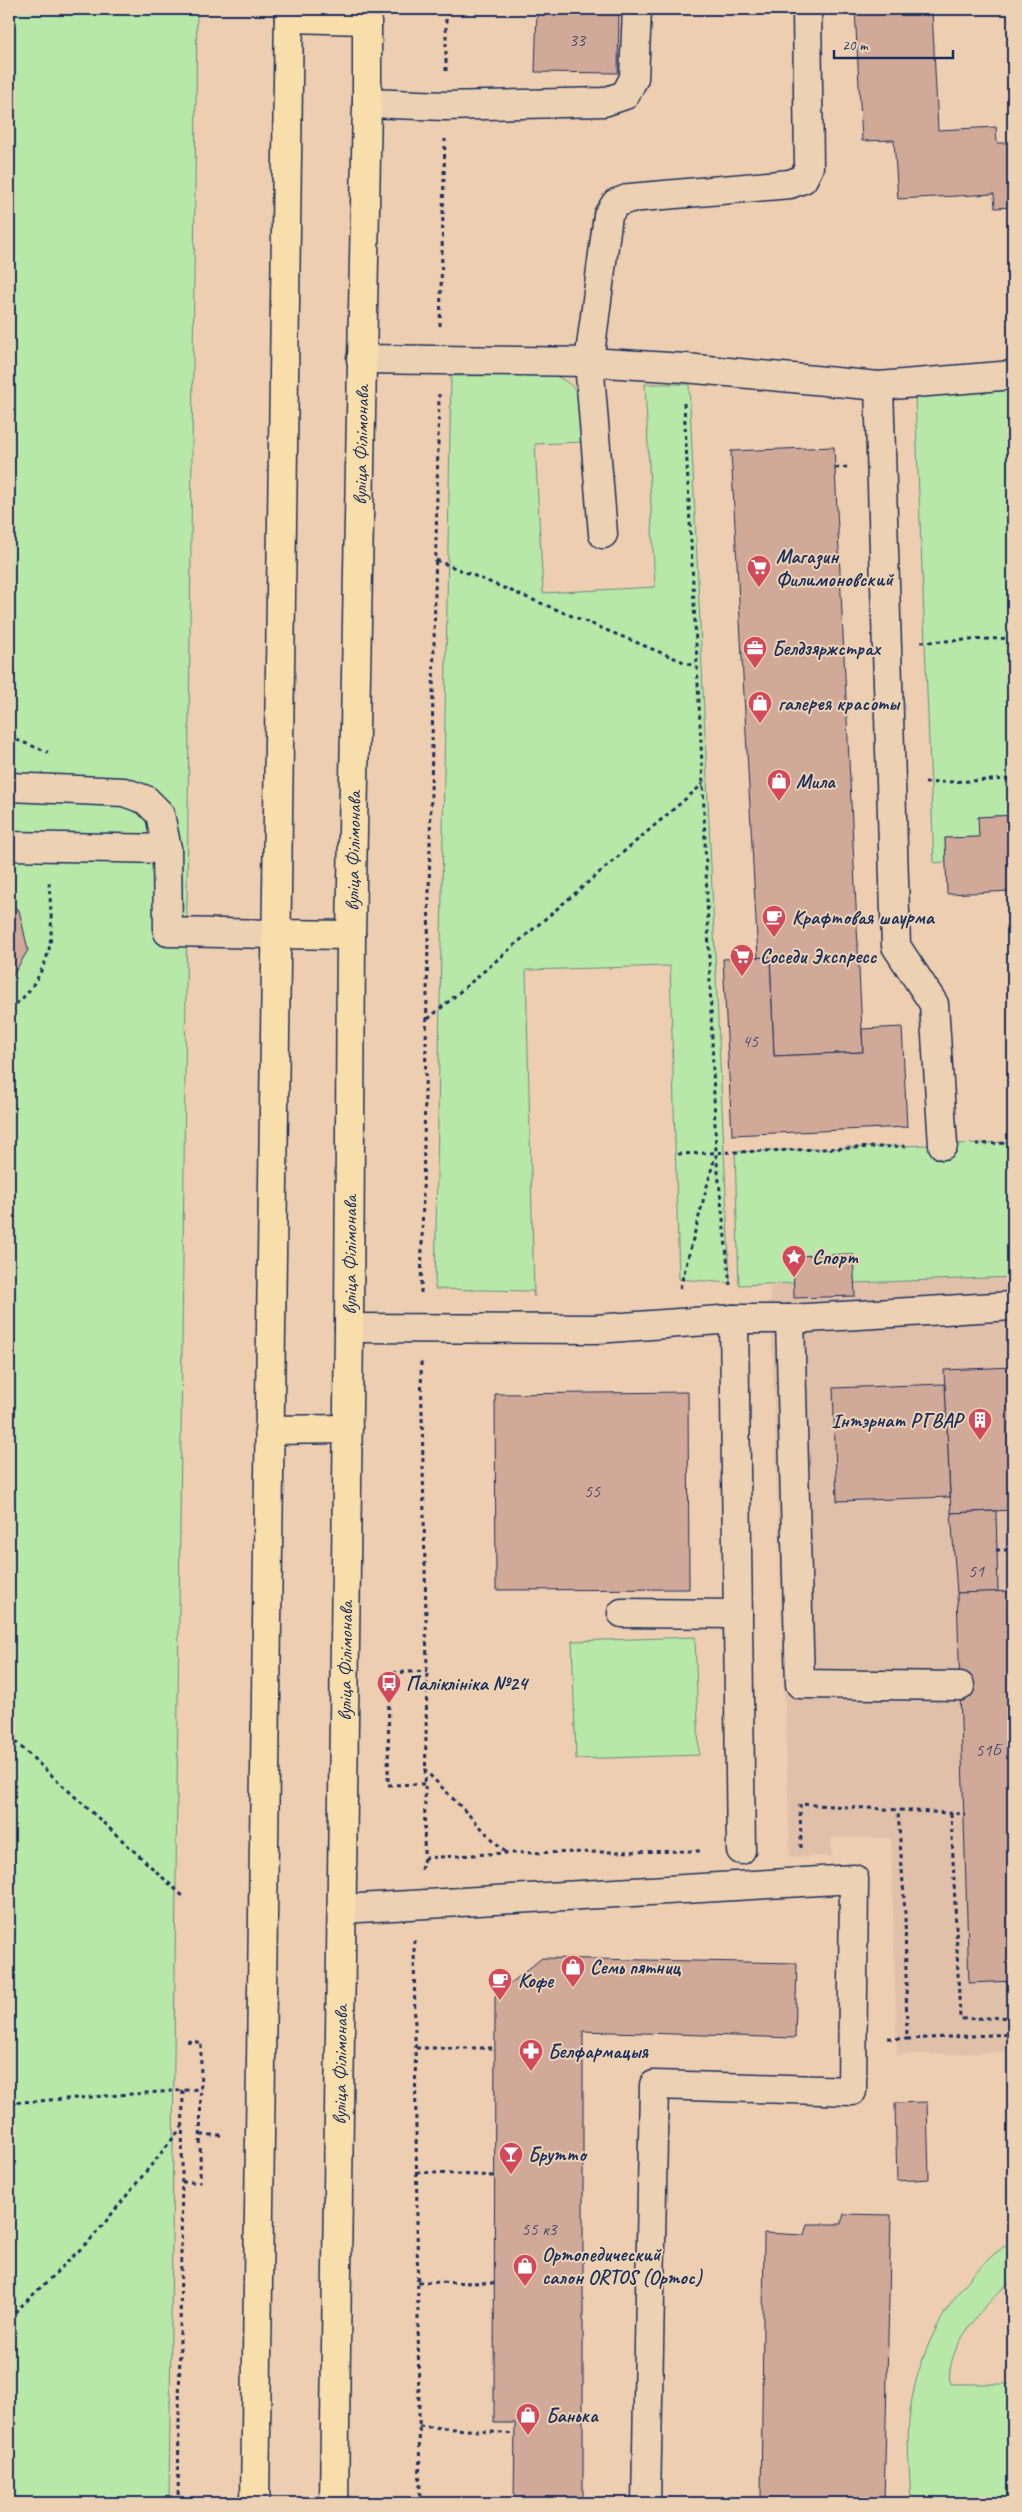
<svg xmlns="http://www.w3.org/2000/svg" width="1022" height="2512" font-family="Caveat,sans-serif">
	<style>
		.built { fill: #e0c0a8 }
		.green { fill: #b7e8a8; stroke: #698c83 }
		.building { fill: #d0a998; stroke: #1b2f5e }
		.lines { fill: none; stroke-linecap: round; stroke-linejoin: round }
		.minor-casing { stroke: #1b2f5e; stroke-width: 31 }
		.major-casing { stroke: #1b2f5e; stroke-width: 31 }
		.path { stroke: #1b2f5e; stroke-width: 3; stroke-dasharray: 4 4; stroke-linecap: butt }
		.minor { stroke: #ecd2b3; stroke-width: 28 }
		.major { stroke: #f8deab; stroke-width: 28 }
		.labels { text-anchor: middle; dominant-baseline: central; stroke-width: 4; stroke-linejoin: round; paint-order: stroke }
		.number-label { font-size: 18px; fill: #484e6c }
		.street-label { font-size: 20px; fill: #1b2f5e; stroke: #ecd2b3 }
		.poi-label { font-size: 20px; font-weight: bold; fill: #1b2f5e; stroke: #ecd2b3; text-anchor: start }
	</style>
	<rect width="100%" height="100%" fill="#edceb0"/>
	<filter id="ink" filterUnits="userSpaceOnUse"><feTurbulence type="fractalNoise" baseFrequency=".02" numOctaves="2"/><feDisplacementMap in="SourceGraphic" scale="10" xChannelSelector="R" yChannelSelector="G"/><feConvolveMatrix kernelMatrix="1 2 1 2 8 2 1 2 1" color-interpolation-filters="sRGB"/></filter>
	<g filter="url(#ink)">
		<path class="built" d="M1013 1166V2052L897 2055 891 1838H831L832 1856 790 1857 766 1171Z"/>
		<g class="green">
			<path d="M9 9H197L169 2503H9Z"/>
			<path d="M554 375C589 391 581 408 583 442L535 444 543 593 655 587 645 384H689L730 1283 679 1279 670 966 526 970 534 1297 533 1291 435 1289 451 376Z"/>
			<path d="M1013 390V815L979 817V837L945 838 946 862 934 863 915 397Z"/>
			<path d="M1013 1142V1277L854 1283 853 1254 793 1256 794 1283 739 1285 735 1152Z"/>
			<path d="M695 1637 699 1755 576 1759 572 1641Z"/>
			<path d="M1013 2240V2279C987 2302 944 2347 950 2384H1013V2503H911C910 2473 906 2441 910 2412 918 2346 957 2277 1013 2240Z"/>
		</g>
		<g class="building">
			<path d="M537 9H619L618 73 535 72Z"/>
			<path d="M855 9H952L932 10 938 130 996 127 997 143H1013V207L995 208 994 194 898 199 894 140 862 141Z"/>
			<path d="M834 447 863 1052 774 1056 770 957 758 958 731 451Z"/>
			<path d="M1013 815V891L947 894 945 838 979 837 978 817Z"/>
			<path d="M9 904 19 910 28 950 9 982Z"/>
			<path d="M770 957 774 1056 863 1052 862 1029 902 1027 907 1127 732 1135 723 959Z"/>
			<path d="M853 1254 855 1296 794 1298 793 1256Z"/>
			<path d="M1013 1367V1510L951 1513 944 1370Z"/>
			<path d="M945 1384 950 1497 837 1501 833 1388Z"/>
			<path d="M688 1392 689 1589 496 1590 495 1394Z"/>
			<path d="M996 1511 998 1592 957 1593 951 1513Z"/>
			<path d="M1013 1591V1981L969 1983 957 1593Z"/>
			<path d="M542 1958 797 1963 795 2038 583 2031V2503H514L515 2423H494L495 1996Z"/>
			<path d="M927 2102 929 2179 897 2181 895 2103Z"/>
			<path d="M844 2214 891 2215 884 2503H761L764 2233 804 2235 807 2224H841Z"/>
		</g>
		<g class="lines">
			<defs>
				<g id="minor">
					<path d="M367 103 445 106 604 102 625 95 634 78 637 9"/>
					<path d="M361 359 589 362 685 368 879 386 1013 375"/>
					<path d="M879 386 896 946 934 1004 943 1145"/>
					<path d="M603 534 589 362 608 215 616 203 630 198 790 184 803 179 809 167 807 9"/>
					<path d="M9 787 124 792 146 800 160 814 167 849"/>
					<path d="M9 846 167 849 168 932 276 934"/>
					<path d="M734 1319 741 1850"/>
					<path d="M790 1319 800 1684 960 1686"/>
					<path d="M349 1328 596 1329 734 1319H790L1013 1306"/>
					<path d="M622 1613 738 1614"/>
					<path d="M342 1909 854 1879 852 2091 654 2085 646 2503"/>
				</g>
				<g id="major">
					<path d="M289 18 366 20"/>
					<path d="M276 934 351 935"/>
					<path d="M269 1430 348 1429"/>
					<path d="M255 2503 289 9"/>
					<path id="s1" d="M334 2503 349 1328 351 935 367 103V9"/>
				</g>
			</defs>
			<use href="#minor" class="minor-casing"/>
			<use href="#major" class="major-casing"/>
			<g class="path">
				<path d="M446 71V9"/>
				<path d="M440 326 445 139"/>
				<path d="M684 403 703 784 716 1153 730 1285"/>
				<path d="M835 468 848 467"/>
				<path d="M436 560 696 667"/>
				<path d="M921 642 1013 638"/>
				<path d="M9 737 48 752"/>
				<path d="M925 783 1013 779"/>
				<path d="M9 1008C29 999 47 965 50 944 53 924 50 902 49 882"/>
				<path d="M428 1019 703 784"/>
				<path d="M976 1144 1013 1143"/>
				<path d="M678 1154 908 1146"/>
				<path d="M680 1288 715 1156"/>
				<path d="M421 1293 439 394"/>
				<path d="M421 1362 427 1671 424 1858 421 1870"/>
				<path d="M996 1550H1013"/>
				<path d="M9 1736 185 1898"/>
				<path d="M424 1769 506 1853"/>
				<path d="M424 1784 388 1785 389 1673 427 1671"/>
				<path d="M951 1813 960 2019 1013 2017"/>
				<path d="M801 1848 800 1804 965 1814"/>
				<path d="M424 1858 506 1853 703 1851"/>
				<path d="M414 1940 420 2503"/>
				<path d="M888 2038 907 2039 905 1913 898 1811"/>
				<path d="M907 2039 1013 2034"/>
				<path d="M416 2048H495"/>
				<path d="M9 2103 201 2089"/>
				<path d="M201 2135H225"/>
				<path d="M417 2172 495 2176"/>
				<path d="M182 2182H200L201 2042 183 2041"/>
				<path d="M418 2282 494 2283"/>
				<path d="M9 2318 94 2236 182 2127"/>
				<path d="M419 2426 515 2434"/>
				<path d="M178 2503 183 2089"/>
			</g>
			<use href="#minor" class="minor"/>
			<use href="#major" class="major"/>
		</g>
	</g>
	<defs>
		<symbol id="supermarket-pin" viewBox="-11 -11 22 30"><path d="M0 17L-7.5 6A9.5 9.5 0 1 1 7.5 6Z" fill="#d1495b" stroke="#ecd2b3"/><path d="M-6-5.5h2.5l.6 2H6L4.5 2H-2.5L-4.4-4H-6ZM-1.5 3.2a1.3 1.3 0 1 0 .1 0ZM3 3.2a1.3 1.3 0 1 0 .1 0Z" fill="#fff"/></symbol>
		<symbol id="office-pin" viewBox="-11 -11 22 30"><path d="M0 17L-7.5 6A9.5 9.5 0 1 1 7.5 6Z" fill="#d1495b" stroke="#ecd2b3"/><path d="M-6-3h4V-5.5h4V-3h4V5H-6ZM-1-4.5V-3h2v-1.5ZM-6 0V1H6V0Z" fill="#fff"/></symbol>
		<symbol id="shop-pin" viewBox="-11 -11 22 30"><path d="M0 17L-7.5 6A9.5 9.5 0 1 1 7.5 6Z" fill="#d1495b" stroke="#ecd2b3"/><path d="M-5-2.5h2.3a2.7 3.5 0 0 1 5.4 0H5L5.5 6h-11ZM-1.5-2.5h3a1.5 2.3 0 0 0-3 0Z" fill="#fff"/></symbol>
		<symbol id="cafe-pin" viewBox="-11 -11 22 30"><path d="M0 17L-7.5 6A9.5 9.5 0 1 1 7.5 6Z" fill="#d1495b" stroke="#ecd2b3"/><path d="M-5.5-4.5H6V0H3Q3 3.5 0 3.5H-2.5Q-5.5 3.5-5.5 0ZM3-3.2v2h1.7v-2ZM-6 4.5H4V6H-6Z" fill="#fff"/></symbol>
		<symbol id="sight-pin" viewBox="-11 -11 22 30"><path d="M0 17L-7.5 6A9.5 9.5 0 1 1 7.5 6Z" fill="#d1495b" stroke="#ecd2b3"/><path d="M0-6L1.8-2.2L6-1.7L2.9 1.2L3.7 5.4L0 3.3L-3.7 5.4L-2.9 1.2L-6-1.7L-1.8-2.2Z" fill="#fff"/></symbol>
		<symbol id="building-pin" viewBox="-11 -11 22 30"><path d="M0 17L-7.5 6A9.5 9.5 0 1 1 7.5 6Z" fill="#d1495b" stroke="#ecd2b3"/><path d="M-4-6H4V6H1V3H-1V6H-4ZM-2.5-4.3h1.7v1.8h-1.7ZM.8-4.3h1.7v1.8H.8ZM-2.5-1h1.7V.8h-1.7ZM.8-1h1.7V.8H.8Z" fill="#fff"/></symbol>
		<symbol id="bus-pin" viewBox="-11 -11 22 30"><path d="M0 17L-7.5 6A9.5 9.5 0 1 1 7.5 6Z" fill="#d1495b" stroke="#ecd2b3"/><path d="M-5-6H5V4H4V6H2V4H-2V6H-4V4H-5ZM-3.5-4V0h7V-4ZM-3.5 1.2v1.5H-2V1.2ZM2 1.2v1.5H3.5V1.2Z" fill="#fff"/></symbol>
		<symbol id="pharmacy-pin" viewBox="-11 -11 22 30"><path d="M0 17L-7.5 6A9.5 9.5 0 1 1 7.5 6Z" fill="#d1495b" stroke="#ecd2b3"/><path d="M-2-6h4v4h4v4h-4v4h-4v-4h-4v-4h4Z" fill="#fff"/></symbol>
		<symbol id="bar-pin" viewBox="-11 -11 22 30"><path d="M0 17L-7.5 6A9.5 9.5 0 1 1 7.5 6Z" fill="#d1495b" stroke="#ecd2b3"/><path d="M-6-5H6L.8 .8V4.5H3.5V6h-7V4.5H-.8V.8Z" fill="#fff"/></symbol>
	</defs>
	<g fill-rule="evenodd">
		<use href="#supermarket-pin" x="745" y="553" width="28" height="38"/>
		<use href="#office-pin" x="741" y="634" width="28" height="38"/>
		<use href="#shop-pin" x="746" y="689" width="28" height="38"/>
		<use href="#shop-pin" x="765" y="767" width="28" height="38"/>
		<use href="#cafe-pin" x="760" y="903" width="28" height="38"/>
		<use href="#supermarket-pin" x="728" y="942" width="28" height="38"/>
		<use href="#sight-pin" x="780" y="1243" width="28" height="38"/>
		<use href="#building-pin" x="966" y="1406" width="28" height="38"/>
		<use href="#bus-pin" x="375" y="1669" width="28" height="38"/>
		<use href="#shop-pin" x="559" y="1953" width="28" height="38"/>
		<use href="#cafe-pin" x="486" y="1966" width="28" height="38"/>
		<use href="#pharmacy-pin" x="517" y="2037" width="28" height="38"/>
		<use href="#bar-pin" x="497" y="2140" width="28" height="38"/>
		<use href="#shop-pin" x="511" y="2252" width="28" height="38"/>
		<use href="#shop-pin" x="514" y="2401" width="28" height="38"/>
	</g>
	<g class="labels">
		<g class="number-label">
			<text x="577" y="40">33</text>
			<text x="750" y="1041">45</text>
			<text x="592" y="1491">55</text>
			<text x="976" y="1571">51</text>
			<text x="988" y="1750">51Б</text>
			<text x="539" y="2229">55 к3</text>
		</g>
		<g class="street-label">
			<text stroke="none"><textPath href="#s1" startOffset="2058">вуліца Філімонава</textPath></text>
			<text stroke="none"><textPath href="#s1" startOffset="1652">вуліца Філімонава</textPath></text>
			<text stroke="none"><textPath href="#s1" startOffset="1248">вуліца Філімонава</textPath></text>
			<text stroke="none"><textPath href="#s1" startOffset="842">вуліца Філімонава</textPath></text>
			<text stroke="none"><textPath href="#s1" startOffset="438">вуліца Філімонава</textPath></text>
		</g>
		<g class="poi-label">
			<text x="776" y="556">Магазин<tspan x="776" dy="23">Филимоновский</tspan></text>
			<text x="772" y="648">Белдзяржстрах</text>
			<text x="778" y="703">галерея красоты</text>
			<text x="796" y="781">Мила</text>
			<text x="792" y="917">Крафтовая шаурма</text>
			<text x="760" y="956">Соседи Экспресс</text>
			<text x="812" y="1257">Спорт</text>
			<text x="962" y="1420" text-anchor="end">Інтэрнат РГВАР</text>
			<text x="406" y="1683">Паліклініка №24</text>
			<text x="590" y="1967">Семь пятниц</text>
			<text x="518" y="1980">Кофе</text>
			<text x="548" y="2051">Белфармацыя</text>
			<text x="528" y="2154">Брутто</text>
			<text x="542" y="2254">Ортопедический<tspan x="542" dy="23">салон ORTOS (Ортос)</tspan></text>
			<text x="546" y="2415">Банька</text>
		</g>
	</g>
	<rect width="1022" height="2512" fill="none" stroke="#ecd2b3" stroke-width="30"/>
	<rect x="15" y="15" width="992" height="2482" fill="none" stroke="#1b2f5e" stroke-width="2" filter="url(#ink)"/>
	<path d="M834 50v8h119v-8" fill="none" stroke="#1b2f5e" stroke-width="2.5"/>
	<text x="842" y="50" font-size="15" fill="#1b2f5e" stroke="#ecd2b3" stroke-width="4" paint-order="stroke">20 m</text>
</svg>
